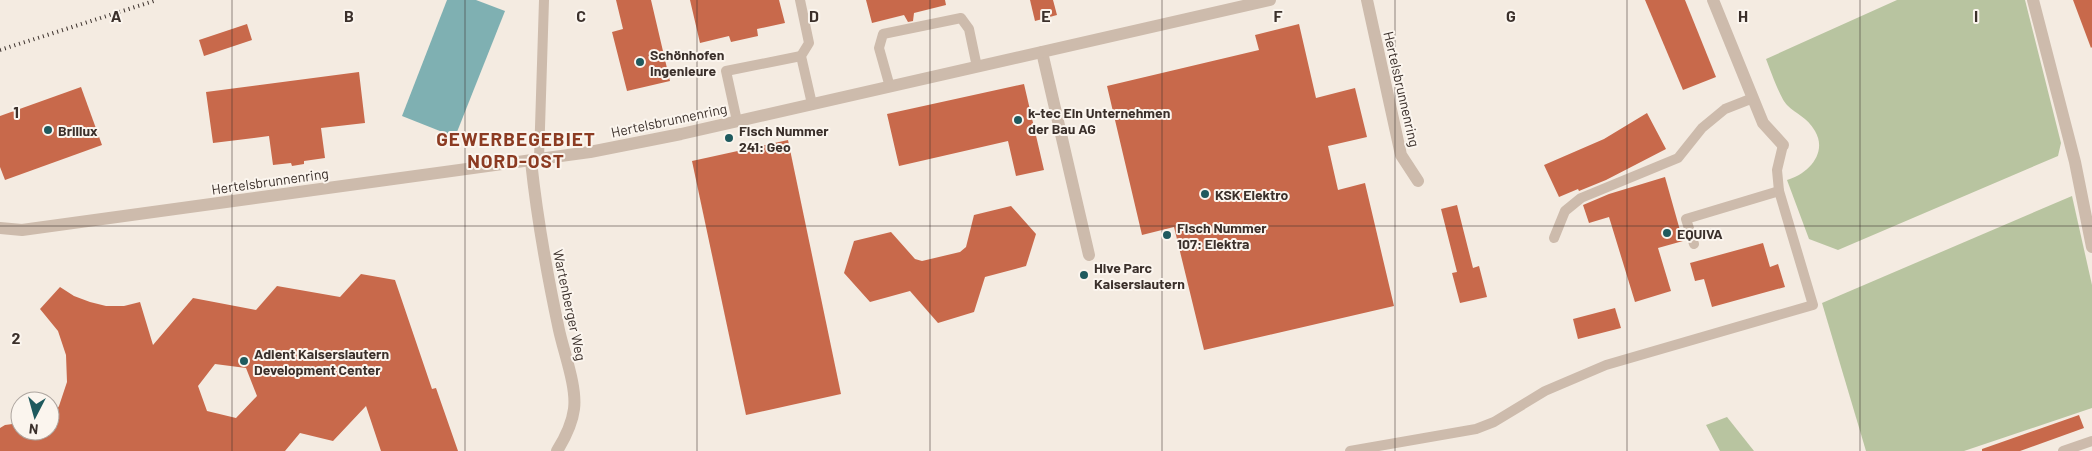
<svg xmlns="http://www.w3.org/2000/svg" width="2092" height="451" font-family="Barlow,sans-serif">
	<style>
		.green { fill: #b8c4a0 }
		.water { fill: #7fb0b2 }
		.building { fill: #c8694b; fill-rule: evenodd }
		.lines { fill: none; stroke-linecap: round; stroke-linejoin: round }
		.service { stroke: #cdbbac; stroke-width: 10 }
		.minor { stroke: #cdbbac; stroke-width: 12 }
		.rail { stroke: #3b302b; stroke-width: 4; stroke-dasharray: 1 4; stroke-linecap: butt }
		.grid { fill: none; stroke: #3b302b; stroke-width: 1; stroke-opacity: 0.55 }
		.poi-dot { fill: #1f5a5e; stroke: #fbf5ee; stroke-width: 2 }
		.labels { text-anchor: middle; dominant-baseline: central; stroke-width: 4; stroke-linejoin: round; paint-order: stroke }
		.poi-label { font-size: 14px; font-weight: bold; fill: #3b302b; stroke: #fbf5ee; text-anchor: start }
		.street-label { font-size: 14px; fill: #3b302b; stroke: #fbf5ee }
		.district-label { font-size: 19px; font-weight: bold; letter-spacing: 1px; fill: #8c3b22; stroke: #fbf5ee }
		.grid-label { font-size: 16px; text-anchor: middle; font-weight: bold; fill: #3b302b; stroke: #fbf5ee; stroke-width: 4; stroke-linejoin: round; paint-order: stroke }
	</style>
	<rect width="100%" height="100%" fill="#f4ebe1"/>
	<g class="green">
		<path d="M1897 0H2025L2061 143 2058 156 1838 250 1809 239 1787 180C1808 174 1828 153 1815 131 1807 117 1796 114 1787 105 1780 98 1770 69 1766 59Z"/>
		<path d="M2072 196 2092 285V408L1964 451H1866L1822 303Z"/>
		<path d="M1727 417 1754 451H1720L1706 425Z"/>
	</g>
	<path class="water" d="M447 0H476L505 11 455 137 402 116Z"/>
	<g class="building">
		<path d="M616 0H651L670 81 627 91 612 32 623 29Z"/>
		<path d="M690 0H779L785 23 757 29 758 36 731 42 729 36 700 43Z"/>
		<path d="M866 0H945L946 5 914 13 913 21 908 22 904 15 872 23Z"/>
		<path d="M1030 0H1053L1057 15 1035 21Z"/>
		<path d="M1645 0H1685L1716 77 1683 90Z"/>
		<path d="M2073 0H2092V47L2091 48Z"/>
		<path d="M247 24 252 40 204 56 199 40Z"/>
		<path d="M1299 24 1316 98 1355 88 1367 137 1328 146 1338 190 1365 183 1394 306 1204 350 1174 227 1142 235 1107 86 1259 50 1255 35Z"/>
		<path d="M359 72 365 123 321 128 325 158 304 161V164L292 166 291 163 273 165 269 136 213 143 206 92Z"/>
		<path d="M1024 84 1044 170 1016 176 1008 141 899 166 887 114Z"/>
		<path d="M81 87 102 145 5 180 0 167V116Z"/>
		<path d="M1647 113 1666 149 1606 180 1579 191 1578 189 1559 197 1544 165 1604 139Z"/>
		<path d="M788 140 841 394 746 415 692 161Z"/>
		<path d="M1665 177 1683 241 1658 248 1671 291 1635 302 1609 217 1589 223 1583 205 1609 194Z"/>
		<path d="M1457 205 1473 268 1479 266 1487 297 1460 303 1452 273 1457 272 1441 209Z"/>
		<path d="M1011 206 1036 234 1026 266 985 277 974 312 938 323 910 291 870 302 844 273 854 241 891 232 915 259 922 261 960 252 966 247 974 215Z"/>
		<path d="M1763 243 1770 267 1778 264 1785 287 1712 307 1704 279 1695 281 1690 263Z"/>
		<path d="M361 274 395 280 432 389 436 388 458 451H381L366 406 333 441 300 433 285 451H0V428L5 425 20 423V431H29L33 439 42 431H50V421L59 406 67 382 66 355 58 331 40 309 60 287 74 296 90 302 106 306H124L140 302 153 345 193 298 256 310 277 286 340 297ZM215 364 246 368 257 396 236 418 207 411 198 386Z"/>
		<path d="M1615 308 1621 328 1578 339 1573 319Z"/>
		<path d="M2079 415 2084 428 2020 451H1982V449Z"/>
	</g>
	<g class="lines">
		<g class="service">
			<path d="M800 0 809 43 801 56 812 104"/>
			<path d="M890 87 879 48 883 34 961 18 969 29 977 67"/>
			<path d="M737 121 726 71 801 56"/>
			<path d="M539 159 544 0"/>
			<path d="M1554 238 1565 211 1581 198 1678 158 1702 128 1725 109 1753 98"/>
			<path d="M1694 244 1686 219 1779 191"/>
			<path d="M1350 451 1476 429 1494 422 1545 391 1606 365 1813 305 1779 191 1777 170 1783 145"/>
			<path d="M2063 451 2092 441"/>
		</g>
		<g class="minor">
			<path d="M1367 0 1401 155 1418 181"/>
			<path d="M1713 0 1763 123 1783 145"/>
			<path d="M2033 0 2075 162 2092 247"/>
			<path d="M1042 52 1089 255"/>
			<path d="M531 161C537 218 547 274 559 330 564 353 577 387 574 409 572 425 565 438 557 451"/>
			<path d="M0 228 22 230 590 152 681 134 1270 0"/>
		</g>
		<path class="rail" d="M0 50 157 0"/>
	</g>
	<path class="grid" d="M232 0V451M465 0V451M697 0V451M930 0V451M1162 0V451M1395 0V451M1627 0V451M1860 0V451M0 226H2092"/>
	<g class="poi-dot">
		<circle cx="640" cy="62" r="5"/>
		<circle cx="1018" cy="120" r="5"/>
		<circle cx="48" cy="130" r="5"/>
		<circle cx="729" cy="138" r="5"/>
		<circle cx="1205" cy="194" r="5"/>
		<circle cx="1667" cy="233" r="5"/>
		<circle cx="1167" cy="235" r="5"/>
		<circle cx="1084" cy="275" r="5"/>
		<circle cx="244" cy="361" r="5"/>
	</g>
	<g class="labels">
		<g class="poi-label">
			<text x="650" y="54">Schönhofen<tspan x="650" dy="16">Ingenieure</tspan></text>
			<text x="1028" y="112">k-tec Ein Unternehmen<tspan x="1028" dy="16">der Bau AG</tspan></text>
			<text x="58" y="130">Brillux</text>
			<text x="739" y="130">Fisch Nummer<tspan x="739" dy="16">241: Geo</tspan></text>
			<text x="1215" y="194">KSK Elektro</text>
			<text x="1177" y="227">Fisch Nummer<tspan x="1177" dy="16">107: Elektra</tspan></text>
			<text x="1677" y="233">EQUIVA</text>
			<text x="1094" y="267">Hive Parc<tspan x="1094" dy="16">Kaiserslautern</tspan></text>
			<text x="254" y="353">Adient Kaiserslautern<tspan x="254" dy="16">Development Center</tspan></text>
		</g>
		<g class="street-label">
			<text transform="translate(1402 89) rotate(77)">Hertelsbrunnenring</text>
			<text transform="translate(669 120) rotate(-12)">Hertelsbrunnenring</text>
			<text transform="translate(270 181) rotate(-8)">Hertelsbrunnenring</text>
			<text transform="translate(570 305) rotate(78)">Wartenberger Weg</text>
		</g>
		<g class="district-label">
			<text x="516" y="138">GEWERBEGEBIET<tspan x="516" dy="22">NORD-OST</tspan></text>
		</g>
	</g>
	<g class="grid-label">
		<text x="116" y="22">A</text>
		<text x="349" y="22">B</text>
		<text x="581" y="22">C</text>
		<text x="814" y="22">D</text>
		<text x="1046" y="22">E</text>
		<text x="1278" y="22">F</text>
		<text x="1511" y="22">G</text>
		<text x="1743" y="22">H</text>
		<text x="1976" y="22">I</text>
		<text x="16" y="118">1</text>
		<text x="16" y="344">2</text>
	</g>
	<g transform="translate(35 416) rotate(186)"><circle r="24" fill="#fbf5ee" stroke="#aea6a0"/>
	<path d="M0-4L9 19L0 12L-9 19Z" fill="#1f5a5e"/>
	<text y="-8" font-size="14" font-weight="bold" text-anchor="middle" fill="#3b302b">N</text>
	</g>
</svg>
